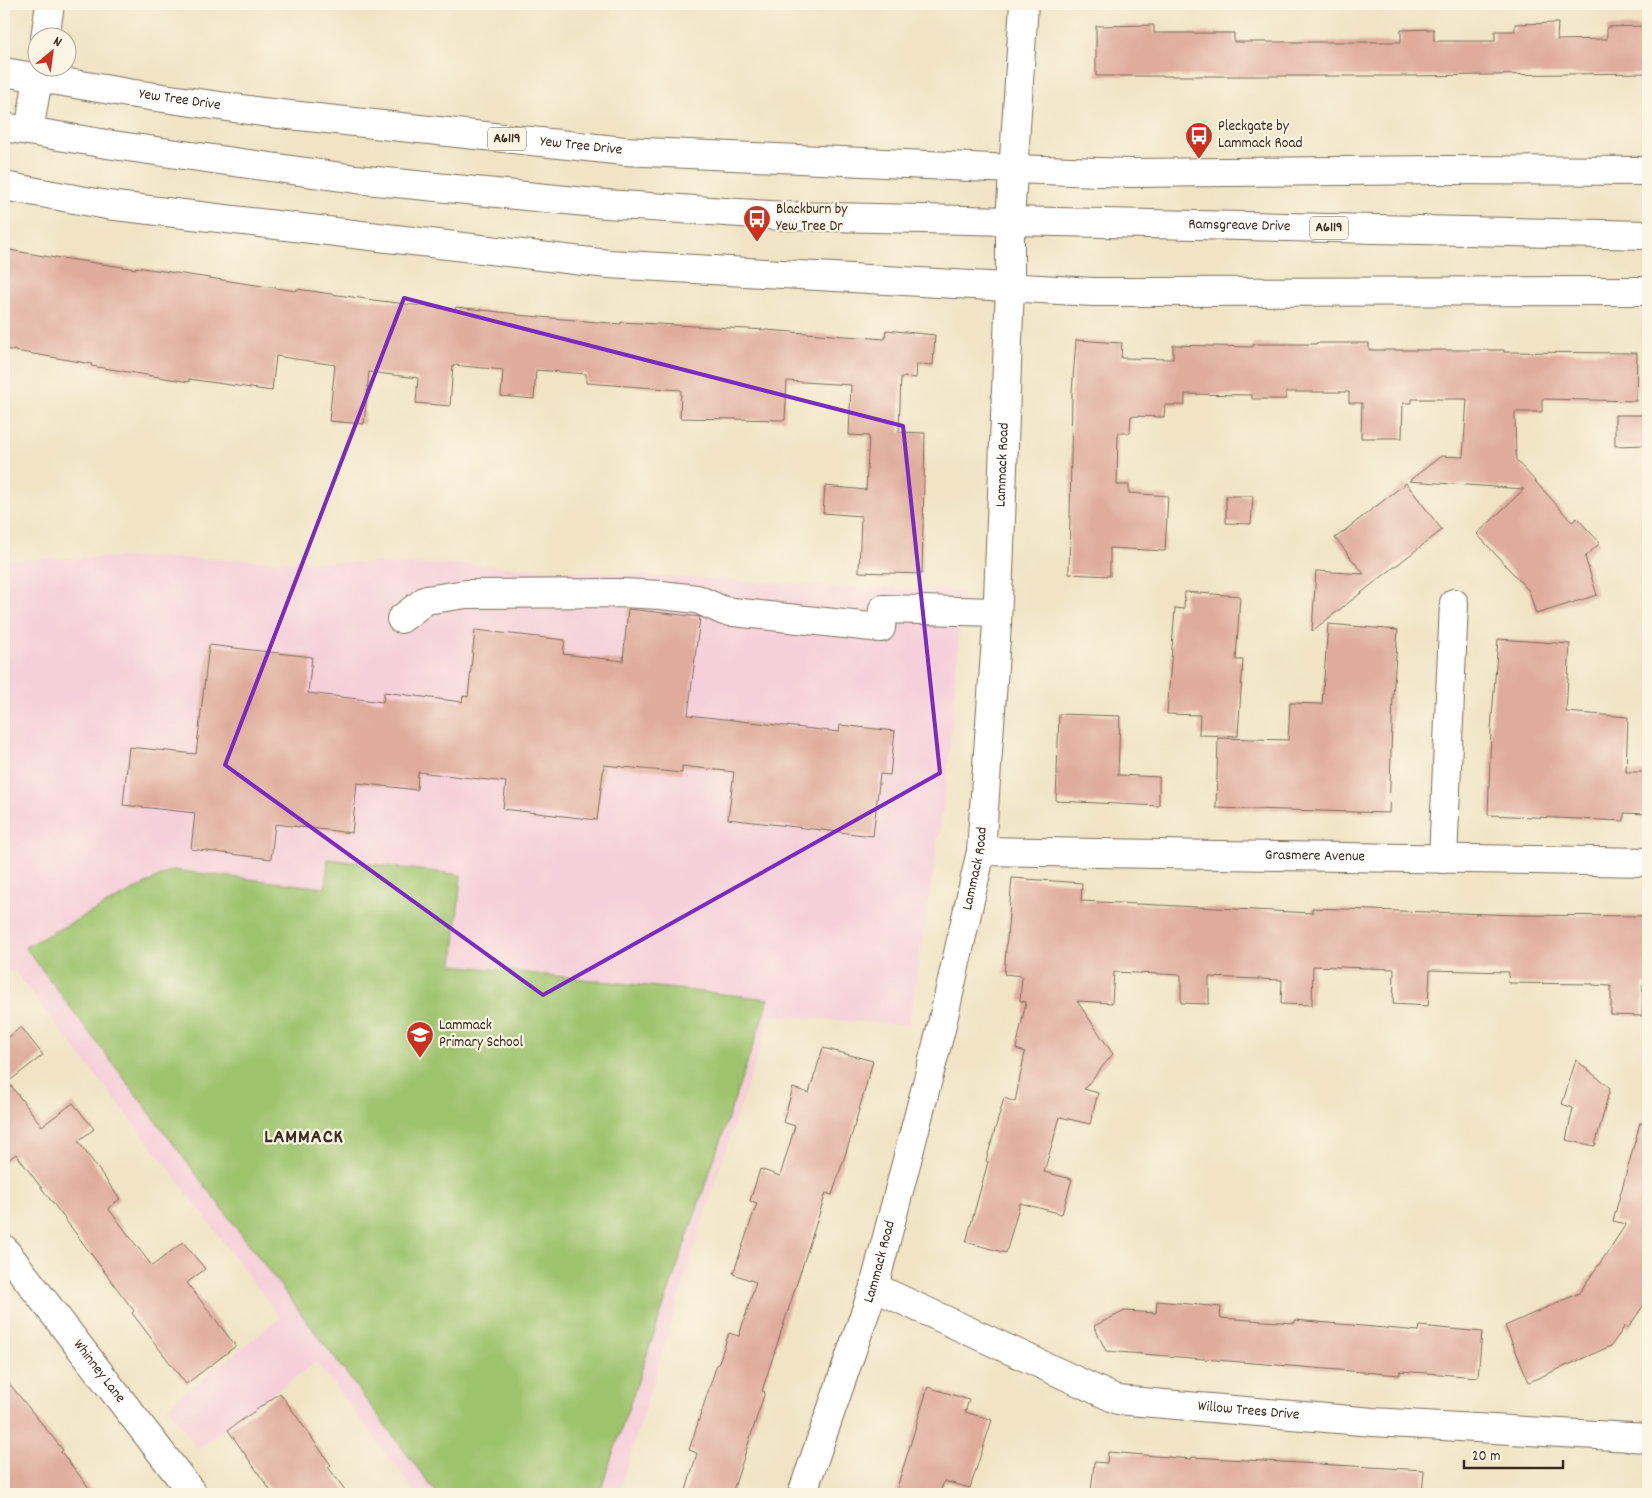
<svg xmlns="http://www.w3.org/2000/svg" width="1652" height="1498" font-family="Dekko,sans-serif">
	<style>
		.built { fill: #f5cfd9 }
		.green { fill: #9ec36d; stroke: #6c7646 }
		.building { fill: #dfac9b }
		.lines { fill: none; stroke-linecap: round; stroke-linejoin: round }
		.minor-casing { stroke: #7a6b58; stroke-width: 30 }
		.highway-casing { stroke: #7a6b58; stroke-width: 30 }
		.minor { stroke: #fff; stroke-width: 28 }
		.highway { stroke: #fff; stroke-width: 28 }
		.marked { fill: none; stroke: #7b2cbf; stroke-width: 4; stroke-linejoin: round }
		.labels { text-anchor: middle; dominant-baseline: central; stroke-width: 4.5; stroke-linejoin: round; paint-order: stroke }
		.shield { fill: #fcf5e5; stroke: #75675a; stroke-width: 1 }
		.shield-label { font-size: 14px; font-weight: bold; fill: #3b2a1e }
		.street-label { font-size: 15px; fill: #3b2a1e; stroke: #fcf5e5 }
		.poi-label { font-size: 15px; fill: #3b2a1e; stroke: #fcf5e5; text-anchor: start }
		.district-label { font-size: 20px; font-weight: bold; letter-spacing: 1px; fill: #3b2a1e; stroke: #fcf5e5 }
	</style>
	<rect width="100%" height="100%" fill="#fcf5e5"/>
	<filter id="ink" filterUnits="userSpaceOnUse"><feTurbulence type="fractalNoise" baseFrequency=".02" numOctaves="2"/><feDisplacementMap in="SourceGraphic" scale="10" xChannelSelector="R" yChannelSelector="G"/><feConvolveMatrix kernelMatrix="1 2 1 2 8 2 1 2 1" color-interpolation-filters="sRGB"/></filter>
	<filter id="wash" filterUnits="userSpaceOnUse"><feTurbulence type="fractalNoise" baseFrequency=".0096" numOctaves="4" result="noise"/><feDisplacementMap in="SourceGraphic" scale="20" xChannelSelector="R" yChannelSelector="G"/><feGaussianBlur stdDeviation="1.12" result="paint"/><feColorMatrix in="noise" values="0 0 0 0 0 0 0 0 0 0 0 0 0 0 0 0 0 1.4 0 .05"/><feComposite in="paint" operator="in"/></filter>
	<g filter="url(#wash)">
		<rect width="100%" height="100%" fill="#f0e4c5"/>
		<path class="built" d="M124 557 474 565 830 586 963 591 946 790 909 1025 771 1016 723 1157 618 1494H417L316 1362 197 1449 168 1406 280 1318 167 1166 15 972 4 971V559Z"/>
		<path class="green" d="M328 859 461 875 453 965 769 999 599 1494H437L25 947 172 870 325 888Z"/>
		<g id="blocks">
			<g class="building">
				<path d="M1558 23 1557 40 1607 39V27L1648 26V73L1407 76H1096V26L1154 25V33H1234V42H1401V30L1434 29V41H1495V31H1515V24Z"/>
				<path d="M4 249 55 258V257L136 269V267L296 291 297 289 373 300 455 310 456 307 517 314V315L621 324V322L766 330 885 339 886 330 935 335 933 365 917 364 916 378 901 377 899 432 925 433 922 574 859 572 861 516 823 513 825 486 866 490 869 436 849 435 851 385 787 381 785 420 680 418 681 390 586 383V374L536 370 534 399 501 396 503 370 453 365 450 406 416 403 418 378 369 372 364 424 329 421 335 365 276 356 272 391 189 379V382L110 369 91 366 92 364 4 349Z"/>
				<path d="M1076 340 1122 343 1121 358 1173 359V345L1253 347V344H1316V343H1369V350H1504V352L1637 353 1636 401 1542 399V412H1515L1516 460 1572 522 1577 518 1600 543 1585 557 1597 595 1536 614 1529 591 1477 534 1524 489 1409 481 1441 456 1463 457 1467 399H1412V403H1403L1402 438H1361L1362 403H1349V392H1286V399H1252V395L1185 394V405H1165L1164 417 1131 416 1130 433H1118L1117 485H1129V493L1168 496 1165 551 1110 548V576L1069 574 1072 392Z"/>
				<path d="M1615 415H1648V445L1615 446Z"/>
				<path d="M1406 483 1442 530 1312 631 1316 571 1364 574 1335 538Z"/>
				<path d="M1226 496H1253L1251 524 1226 523Z"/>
				<path d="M1185 592 1240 596 1236 660H1243L1238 736 1199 735 1200 715 1167 714 1175 608 1184 609Z"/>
				<path d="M628 609 700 617 688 715 839 732 840 725 895 731 890 775 880 774 873 836 728 819 734 772 682 766V773L604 765 597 820 503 809 506 782 418 772 417 790 357 783 352 833 275 824 271 859 191 849 195 813 123 805 129 747 196 754 209 645 312 657 308 693 383 702 384 692 462 702 463 696 468 697 475 630 565 640 563 654 623 661Z"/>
				<path d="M1328 624 1398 630 1393 696 1389 813 1216 808 1218 738 1288 740 1290 703 1322 704Z"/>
				<path d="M1498 639 1570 644 1566 712 1628 717 1626 772H1648V814L1624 813V821L1488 815 1491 730Z"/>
				<path d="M1059 714 1120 716 1118 775 1159 777V806L1056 801Z"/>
				<path d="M1012 878 1082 883 1081 901 1312 913V908L1518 915 1648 916V984H1643L1642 1016 1611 1015V986L1593 985V984L1508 983 1509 972 1430 970 1428 1006 1393 1004 1394 969 1313 966 1312 1005 1281 1004 1282 980 1209 977V1004L1181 1003V975L1114 972 1112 1003 1077 1001 1113 1054 1084 1089 1098 1093 1090 1124 1060 1117 1044 1172 1072 1179 1062 1214 1020 1203 1006 1253 966 1242 988 1162 986 1161 1004 1098 1015 1102 1025 1052 1016 1049 1026 1002 1020 1001 1022 976 1004 974Z"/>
				<path d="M21 1027 43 1055 8 1082 42 1126 73 1103 94 1129 78 1141 120 1199 108 1208 152 1266 183 1242 205 1269 187 1283 236 1346 186 1384 132 1313 134 1311 16 1154 4 1163V1041Z"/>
				<path d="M823 1048 873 1061 852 1134 832 1195 826 1193 762 1391 765 1392 732 1494H685L697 1453 689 1450 717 1364 718 1365 729 1333 739 1336 756 1282 733 1274 757 1203 750 1201 760 1169 780 1176 795 1126 783 1122 793 1088 809 1093Z"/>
				<path d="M1576 1060 1610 1088 1595 1146 1566 1140 1573 1108 1562 1104Z"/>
				<path d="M1640 1123 1648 1124V1299L1628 1328 1625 1326 1611 1346 1529 1382 1505 1326 1579 1293 1607 1253 1626 1224 1613 1221Z"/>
				<path d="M1157 1301 1221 1307 1220 1318 1295 1323V1320L1419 1331 1420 1326 1482 1332 1478 1377 1400 1371V1375L1106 1351 1094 1326 1125 1311 1156 1313Z"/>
				<path d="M4 1377 63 1450 61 1452 94 1494H4Z"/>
				<path d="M928 1387 969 1400 965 1412 992 1420 970 1488 944 1481 940 1494H895Z"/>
				<path d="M280 1393 331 1465 328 1467 348 1494H273L228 1430Z"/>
				<path d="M1108 1452 1192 1459V1457L1424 1470 1422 1494H1091L1094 1462 1107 1463Z"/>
			</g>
		</g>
	</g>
	<g filter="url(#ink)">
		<use href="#blocks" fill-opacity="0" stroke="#7a6b58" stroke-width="1"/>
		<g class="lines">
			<defs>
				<g id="minor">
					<path d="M45 38 50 4"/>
					<path d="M4 186 107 205 608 264 1093 292 1648 291"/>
					<path d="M401 619 426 600 466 594 623 593 661 595 697 599 724 611 881 628 883 609 997 612"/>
					<path id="s1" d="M981 851 1648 862"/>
					<path d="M1443 859 1454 603"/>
					<path id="s2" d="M4 1249 193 1494"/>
					<path id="s3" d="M874 1287 1118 1400 1373 1422 1648 1438"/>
					<path id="s4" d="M802 1494 874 1287 941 1029 981 851 997 624 1010 287V220L1024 4"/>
				</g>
				<g id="highway">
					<path id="s5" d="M4 72 128 93 262 112 624 151 1013 169 1129 173 1444 170 1648 171"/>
					<path id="s6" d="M4 127 113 145 356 179 606 204 784 216 1648 235"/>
					<path d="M29 131 38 79"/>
				</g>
			</defs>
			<use href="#minor" class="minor-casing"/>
			<use href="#highway" class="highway-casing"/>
			<use href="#minor" class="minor"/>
			<use href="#highway" class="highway"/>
		</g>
	</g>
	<path class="marked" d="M404 298 903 426 940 773 543 995 225 765Z"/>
	<defs>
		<symbol id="bus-pin" viewBox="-11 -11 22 30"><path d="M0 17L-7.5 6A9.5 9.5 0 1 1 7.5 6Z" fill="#c8321e" stroke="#fcf5e5"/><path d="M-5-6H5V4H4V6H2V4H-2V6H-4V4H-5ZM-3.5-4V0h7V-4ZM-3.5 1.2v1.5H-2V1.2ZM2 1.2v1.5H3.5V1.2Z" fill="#fff"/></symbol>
		<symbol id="school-pin" viewBox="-11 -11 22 30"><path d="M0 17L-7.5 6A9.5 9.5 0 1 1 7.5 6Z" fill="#c8321e" stroke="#fcf5e5"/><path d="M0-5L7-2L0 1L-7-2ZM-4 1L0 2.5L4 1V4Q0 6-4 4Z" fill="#fff"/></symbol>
	</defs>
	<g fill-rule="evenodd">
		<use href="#bus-pin" x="1183" y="120" width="32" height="43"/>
		<use href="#bus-pin" x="741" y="203" width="32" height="43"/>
		<use href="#school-pin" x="404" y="1019" width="32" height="43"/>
	</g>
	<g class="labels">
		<g class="shield">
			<rect x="488" y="127.5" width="38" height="23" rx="4"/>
			<rect x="1310" y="216.5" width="38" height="23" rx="4"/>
		</g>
		<g class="shield-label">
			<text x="507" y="139">A6119</text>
			<text x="1329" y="228">A6119</text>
		</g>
		<g class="street-label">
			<text stroke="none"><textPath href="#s5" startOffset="178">Yew Tree Drive</textPath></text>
			<text stroke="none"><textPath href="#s5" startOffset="582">Yew Tree Drive</textPath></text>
			<text stroke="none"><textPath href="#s6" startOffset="1241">Ramsgreave Drive</textPath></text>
			<text stroke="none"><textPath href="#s4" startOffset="1055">Lammack Road</textPath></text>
			<text stroke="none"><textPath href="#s1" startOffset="334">Grasmere Avenue</textPath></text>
			<text stroke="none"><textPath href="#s4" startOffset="650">Lammack Road</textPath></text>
			<text stroke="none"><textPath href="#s4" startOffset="245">Lammack Road</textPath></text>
			<text stroke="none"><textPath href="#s2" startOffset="155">Whinney Lane</textPath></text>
			<text stroke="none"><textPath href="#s3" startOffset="400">Willow Trees Drive</textPath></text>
		</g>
		<g class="poi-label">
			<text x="1218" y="127">Pleckgate by<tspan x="1218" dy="17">Lammack Road</tspan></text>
			<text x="776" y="210">Blackburn by<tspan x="776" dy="17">Yew Tree Dr</tspan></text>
			<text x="439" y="1026">Lammack<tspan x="439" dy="17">Primary School</tspan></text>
		</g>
		<g class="district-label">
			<text x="304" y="1138">LAMMACK</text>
		</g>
	</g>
	<rect width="1652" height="1498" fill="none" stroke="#fcf5e5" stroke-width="20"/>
	<g transform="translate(52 52) rotate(29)"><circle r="24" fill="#fcf5e5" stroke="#afa495"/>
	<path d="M0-4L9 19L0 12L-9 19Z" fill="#c8321e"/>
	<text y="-8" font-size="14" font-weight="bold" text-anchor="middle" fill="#3b2a1e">N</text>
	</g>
	<path d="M1464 1460v8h99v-8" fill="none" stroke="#3b2a1e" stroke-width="2.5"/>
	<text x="1472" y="1460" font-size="15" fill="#3b2a1e" stroke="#fcf5e5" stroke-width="4" paint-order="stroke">20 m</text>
</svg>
